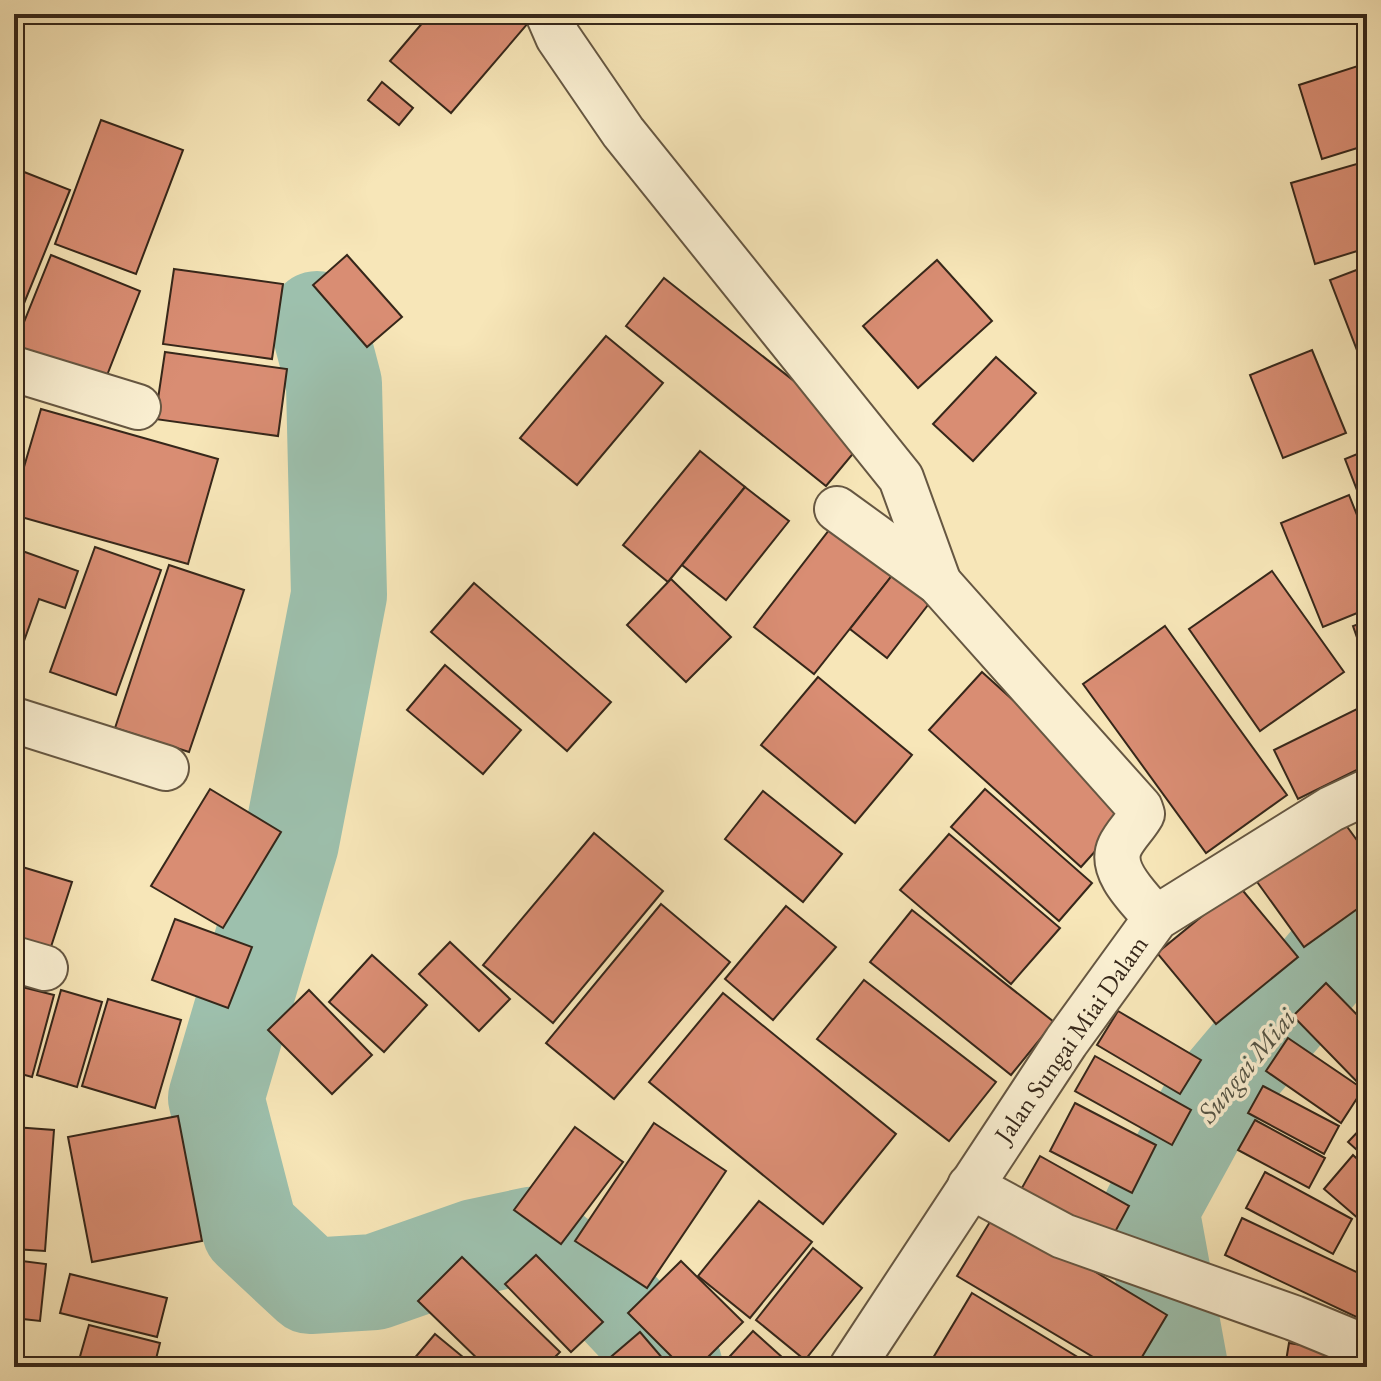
<svg xmlns="http://www.w3.org/2000/svg" width="1381" height="1381" font-family="'EB Garamond',serif">
	<style>
		.lines { fill: none; stroke-linecap: round; stroke-linejoin: round }
		.river { stroke: #9dc0ad; stroke-width: 96 }
		.building { fill: #d98d73; stroke: #36271a; stroke-width: 2 }
		.minor-casing { stroke: #665742; stroke-width: 48 }
		.minor { stroke: #faefd1; stroke-width: 44 }
		.labels { text-anchor: middle; dominant-baseline: central; stroke-width: 7; stroke-linejoin: round; paint-order: stroke }
		.street-label { font-size: 26px; fill: #36271a; stroke: #faefd1 }
		.water-label { font-size: 28px; font-style: italic; fill: #555546; stroke: #faefd1 }
	</style>
	<rect width="100%" height="100%" fill="#f7e6b8"/>
	<filter id="stains"><feTurbulence type="fractalNoise" baseFrequency=".0025" numOctaves="4"/><feColorMatrix values="0 0 0 0 .2 0 0 0 0 .09 0 0 0 0 .02 0 0 0 .5 -.17"/></filter>
	<radialGradient id="worn" r=".72"><stop offset=".6" stop-color="#630" stop-opacity="0"/><stop offset="1" stop-color="#630" stop-opacity=".3"/></radialGradient>
	<g class="lines">
		<g class="river">
			<path d="M317 319 334 384 339 595 291 843 216 1098 250 1230 310 1286 375 1282 475 1247 531 1235 611 1299 675 1367"/>
			<path d="M1180 1367 1151 1209 1209 1103 1342 945 1367 920"/>
		</g>
	</g>
	<g class="building">
		<path d="M430 14H519L529 22 451 113 390 61Z"/>
		<path d="M1367 63V145L1322 159 1299 85Z"/>
		<path d="M382 82 413 108 399 125 368 100Z"/>
		<path d="M101 120 183 150 136 274 55 244Z"/>
		<path d="M1367 161V248L1315 264 1291 183Z"/>
		<path d="M14 168 70 190 14 328Z"/>
		<path d="M51 255 140 291 102 388 14 354V347Z"/>
		<path d="M347 255 402 317 367 347 313 285Z"/>
		<path d="M937 260 992 321 918 388 863 326Z"/>
		<path d="M1367 266V356L1360 358 1330 280Z"/>
		<path d="M174 269 283 284 272 359 163 344Z"/>
		<path d="M664 278 866 438 826 486 626 326Z"/>
		<path d="M606 336 663 383 577 485 520 438Z"/>
		<path d="M1312 350 1346 433 1283 458 1250 375Z"/>
		<path d="M165 352 287 369 278 436 155 419Z"/>
		<path d="M996 357 1036 393 973 461 933 424Z"/>
		<path d="M41 409 218 459 188 564 14 515V501Z"/>
		<path d="M1367 450V516L1345 459Z"/>
		<path d="M700 451 745 487 668 582 623 545Z"/>
		<path d="M745 487 789 521 726 600 682 565Z"/>
		<path d="M1349 495 1367 540V609L1323 627 1281 523Z"/>
		<path d="M833 525 894 573 814 674 754 627Z"/>
		<path d="M95 547 161 570 116 695 50 672Z"/>
		<path d="M14 548 78 571 65 608 39 599 14 669Z"/>
		<path d="M169 565 244 590 189 752 115 728Z"/>
		<path d="M1272 571 1344 672 1260 731 1189 629Z"/>
		<path d="M894 573 931 601 887 658 850 629Z"/>
		<path d="M671 579 731 637 686 682 627 625Z"/>
		<path d="M474 583 611 702 567 751 431 632Z"/>
		<path d="M1367 621V666L1353 626Z"/>
		<path d="M1165 626 1287 795 1206 853 1083 684Z"/>
		<path d="M445 665 521 730 483 774 407 710Z"/>
		<path d="M982 672 1133 809 1081 867 929 730Z"/>
		<path d="M818 677 912 755 855 823 761 745Z"/>
		<path d="M1367 704V765L1298 799 1274 750Z"/>
		<path d="M210 789 281 832 223 928 151 886Z"/>
		<path d="M985 789 1092 883 1059 921 951 827Z"/>
		<path d="M763 791 842 854 803 902 725 839Z"/>
		<path d="M1340 817 1367 854V902L1304 947 1255 879Z"/>
		<path d="M594 833 663 891 553 1023 483 965Z"/>
		<path d="M949 834 1060 928 1011 984 900 890Z"/>
		<path d="M19 866 72 882 48 956 14 945V882Z"/>
		<path d="M1239 886 1298 957 1216 1024 1157 953Z"/>
		<path d="M661 904 730 962 614 1099 546 1043Z"/>
		<path d="M786 906 836 947 773 1020 725 979Z"/>
		<path d="M912 910 1054 1022 1011 1075 870 962Z"/>
		<path d="M175 919 252 947 228 1008 152 980Z"/>
		<path d="M450 942 510 999 479 1031 419 974Z"/>
		<path d="M372 955 427 1005 384 1052 329 1002Z"/>
		<path d="M864 980 996 1082 949 1141 817 1039Z"/>
		<path d="M1326 983 1367 1025V1092L1293 1016Z"/>
		<path d="M14 985 54 995 32 1077 14 1072Z"/>
		<path d="M61 990 102 1002 77 1087 37 1075Z"/>
		<path d="M309 990 372 1055 332 1094 268 1030Z"/>
		<path d="M723 993 896 1134 823 1224 649 1082Z"/>
		<path d="M108 999 181 1020 155 1108 82 1086Z"/>
		<path d="M1118 1011 1201 1060 1180 1094 1097 1045Z"/>
		<path d="M1288 1038 1363 1089 1341 1123 1266 1071Z"/>
		<path d="M1095 1056 1191 1110 1172 1145 1075 1091Z"/>
		<path d="M1263 1086 1339 1126 1324 1154 1248 1113Z"/>
		<path d="M1075 1103 1156 1145 1132 1193 1050 1151Z"/>
		<path d="M178 1116 202 1241 92 1262 68 1137Z"/>
		<path d="M1255 1120 1325 1158 1309 1188 1238 1150Z"/>
		<path d="M1367 1122V1159L1348 1142Z"/>
		<path d="M654 1123 726 1171 647 1288 575 1241Z"/>
		<path d="M14 1127 54 1130 45 1251 14 1249Z"/>
		<path d="M575 1127 623 1162 561 1244 514 1210Z"/>
		<path d="M1353 1155 1367 1168V1226L1324 1189Z"/>
		<path d="M1040 1156 1129 1206 1109 1243 1019 1193Z"/>
		<path d="M1265 1172 1352 1219 1333 1254 1246 1208Z"/>
		<path d="M759 1201 812 1242 750 1318 698 1276Z"/>
		<path d="M996 1212 1167 1315 1136 1367H1110L957 1276Z"/>
		<path d="M1242 1218 1367 1277V1322L1225 1255Z"/>
		<path d="M813 1248 862 1288 805 1360 756 1320Z"/>
		<path d="M536 1255 603 1322 571 1352 505 1284Z"/>
		<path d="M462 1257 560 1352 545 1367H486L418 1301Z"/>
		<path d="M14 1260 46 1264 40 1321 14 1318Z"/>
		<path d="M681 1261 743 1322 698 1367H682L628 1313Z"/>
		<path d="M70 1274 167 1298 157 1337 60 1313Z"/>
		<path d="M972 1293 1094 1367H936L930 1363Z"/>
		<path d="M14 1324 22 1325 17 1367H14Z"/>
		<path d="M89 1325 160 1343 154 1367H77Z"/>
		<path d="M753 1331 793 1367H720Z"/>
		<path d="M640 1332 670 1367H599Z"/>
		<path d="M435 1334 475 1367H407Z"/>
		<path d="M1289 1343 1367 1356 1365 1367H1285Z"/>
	</g>
	<g class="lines">
		<defs>
			<g id="minor">
				<path d="M548 14 558 37 623 132 901 478 939 583"/>
				<path d="M14 369 138 407"/>
				<path d="M837 509 939 583 1140 808 1142 814C1136 825 1125 835 1120 846 1108 871 1141 900 1156 918"/>
				<path d="M14 720 166 768"/>
				<path d="M14 959 45 968"/>
				<path d="M970 1186 1063 1236 1294 1318 1367 1348"/>
				<path d="M852 1367 1066 1042 1156 918 1331 809 1367 792"/>
			</g>
		</defs>
		<use href="#minor" class="minor-casing"/>
		<use href="#minor" class="minor"/>
	</g>
	<g class="labels">
		<g class="street-label">
			<text transform="translate(1071 1039) rotate(-55)">Jalan Sungai Miai Dalam</text>
		</g>
		<g class="water-label">
			<text transform="translate(1246 1065) rotate(-51)">Sungai Miai</text>
		</g>
	</g>
	<rect width="1381" height="1381" fill="none" stroke="#f7e6b8" stroke-width="48"/>
	<rect x="16" y="16" width="1349" height="1349" fill="none" stroke="#36271a" stroke-width="4"/>
	<rect x="24" y="24" width="1333" height="1333" fill="none" stroke="#36271a" stroke-width="2"/>
	<rect width="100%" height="100%" filter="url(#stains)"/>
	<rect width="100%" height="100%" fill="url(#worn)"/>
</svg>
